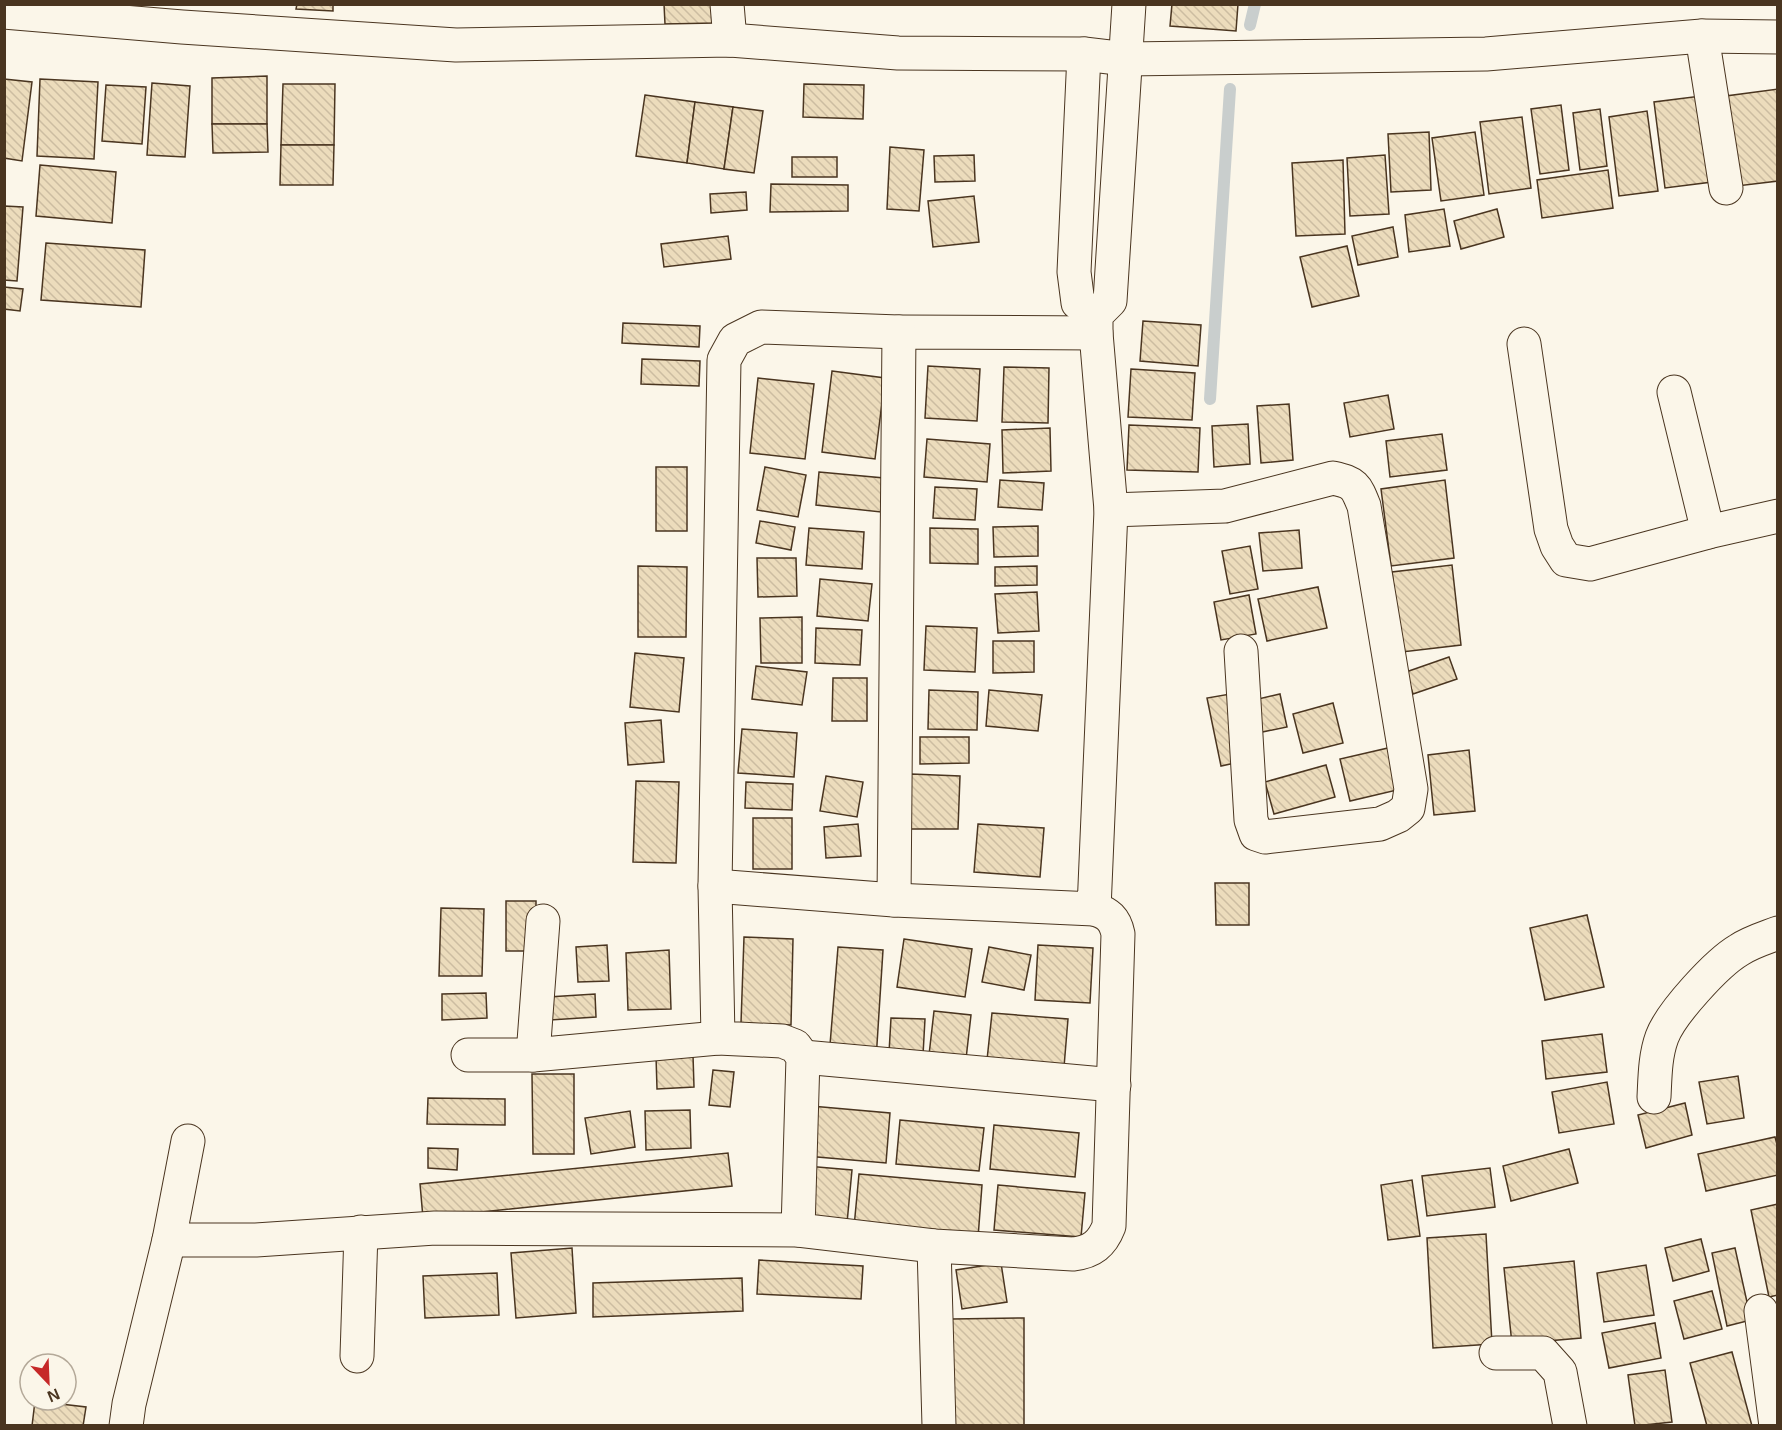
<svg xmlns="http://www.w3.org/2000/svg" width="1782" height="1430" font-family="Helvetica,sans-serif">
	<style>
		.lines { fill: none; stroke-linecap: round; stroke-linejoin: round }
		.stream { stroke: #c9cecd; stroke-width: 12 }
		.building { fill: url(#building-back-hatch); stroke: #4a3520; stroke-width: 1.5 }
		.minor-casing { stroke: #4a3520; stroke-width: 35 }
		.minor { stroke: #fbf6e9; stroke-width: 33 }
	</style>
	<defs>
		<pattern id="building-back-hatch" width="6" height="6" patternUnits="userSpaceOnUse" patternTransform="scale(1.5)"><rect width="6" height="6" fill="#ecdcbc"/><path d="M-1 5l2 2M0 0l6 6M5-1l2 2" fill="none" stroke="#ccbda1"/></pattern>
	</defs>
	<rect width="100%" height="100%" fill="#fbf6e9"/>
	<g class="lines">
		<g class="stream">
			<path d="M1250 25 1255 4"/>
			<path d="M1210 399 1230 89"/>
		</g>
	</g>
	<g class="building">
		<path d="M297 4H333V11L296 9Z"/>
		<path d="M664 4H715V23L665 24Z"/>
		<path d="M1172 4H1238L1236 31 1170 26Z"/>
		<path d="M267 76V124H212V78Z"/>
		<path d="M4 79 32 82 22 161 4 158Z"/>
		<path d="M40 79 98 82 94 159 37 156Z"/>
		<path d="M152 83 190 86 185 157 147 155Z"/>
		<path d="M283 84H335L334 145H281Z"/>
		<path d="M804 84 864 85 863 119 803 117Z"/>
		<path d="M106 85 146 87 142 144 102 141Z"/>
		<path d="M1778 89V181L1737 186 1726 96Z"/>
		<path d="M645 95 695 102 687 163 636 156Z"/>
		<path d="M1701 96 1712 182 1665 188 1654 102Z"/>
		<path d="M695 102 733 107 724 169 687 163Z"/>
		<path d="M1561 105 1569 170 1540 174 1531 109Z"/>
		<path d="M733 107 763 111 754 173 724 169Z"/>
		<path d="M1600 109 1607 166 1580 170 1573 113Z"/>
		<path d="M1647 111 1658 191 1619 196 1609 117Z"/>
		<path d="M1522 117 1531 188 1489 194 1480 122Z"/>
		<path d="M212 124H267L268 152 213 153Z"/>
		<path d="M1429 132 1431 190 1391 192 1388 134Z"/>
		<path d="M1475 132 1484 195 1441 201 1432 138Z"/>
		<path d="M281 145H334L333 185H280Z"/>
		<path d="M890 147 924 150 919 211 887 209Z"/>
		<path d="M974 155 975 181 935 182 934 156Z"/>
		<path d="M1385 155 1389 214 1350 216 1347 158Z"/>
		<rect x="792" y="157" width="45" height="20"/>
		<path d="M1343 160 1345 234 1296 236 1292 163Z"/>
		<path d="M40 165 116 172 112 223 36 216Z"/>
		<path d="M1608 170 1613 208 1542 218 1537 180Z"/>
		<path d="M771 184 848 185V211L770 212Z"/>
		<path d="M746 192 747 210 711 213 710 194Z"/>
		<path d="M974 196 979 242 933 247 928 201Z"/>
		<path d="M4 206 23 207 17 281 4 280Z"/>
		<path d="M1444 209 1450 246 1409 252 1405 215Z"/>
		<path d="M1497 209 1504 237 1461 249 1454 221Z"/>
		<path d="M1393 227 1398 257 1358 265 1352 236Z"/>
		<path d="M728 236 731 259 664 267 661 244Z"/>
		<path d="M46 243 145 250 141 307 41 300Z"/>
		<path d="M1347 246 1359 296 1312 307 1300 257Z"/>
		<path d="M4 287 23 289 20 311 4 309Z"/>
		<path d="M1143 321 1201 325 1198 366 1140 361Z"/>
		<path d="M623 323 700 326 699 347 622 343Z"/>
		<path d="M642 359 700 361 699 386 641 384Z"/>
		<path d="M928 366 980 369 977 421 925 418Z"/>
		<path d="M1004 367 1049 368 1048 423 1002 422Z"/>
		<path d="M1131 369 1195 373 1192 420 1128 417Z"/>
		<path d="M832 371 885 378 875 459 822 452Z"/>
		<path d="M758 378 814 384 805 459 750 453Z"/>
		<path d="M1388 395 1394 429 1350 437 1344 403Z"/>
		<path d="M1289 404 1293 460 1261 463 1257 406Z"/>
		<path d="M1248 424 1250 464 1214 467 1212 426Z"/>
		<path d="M1129 425 1200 428 1198 472 1127 470Z"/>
		<path d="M1050 428 1051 471 1003 473 1002 430Z"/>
		<path d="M1442 434 1447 470 1390 477 1386 441Z"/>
		<path d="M927 439 990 444 987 482 924 477Z"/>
		<rect x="656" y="467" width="31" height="64"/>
		<path d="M765 467 806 475 798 517 757 510Z"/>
		<path d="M819 472 884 478 881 512 816 505Z"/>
		<path d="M1000 480 1044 483 1042 510 998 507Z"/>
		<path d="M1445 480 1454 558 1391 566 1381 489Z"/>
		<path d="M935 487 977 489 975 520 933 518Z"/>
		<path d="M760 521 795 527 791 550 756 543Z"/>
		<path d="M1038 526V556L994 557 993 527Z"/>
		<path d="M809 528 864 532 862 569 806 565Z"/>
		<path d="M930 528 978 529V564L930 563Z"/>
		<path d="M1299 530 1302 568 1263 571 1259 533Z"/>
		<path d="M1250 546 1258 589 1230 594 1222 551Z"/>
		<path d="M757 558H796L797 596 758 597Z"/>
		<path d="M1452 565 1461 645 1402 652 1392 572Z"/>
		<path d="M638 566 687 567 686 637H638Z"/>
		<path d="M1037 566V585L995 586V567Z"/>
		<path d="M820 579 872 584 868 621 817 616Z"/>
		<path d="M1318 587 1327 628 1267 641 1258 599Z"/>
		<path d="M1037 592 1039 631 998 633 995 594Z"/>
		<path d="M1249 595 1256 634 1221 640 1214 602Z"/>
		<path d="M802 617V663H761L760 618Z"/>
		<path d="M926 626 977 628 975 672 924 670Z"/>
		<path d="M816 628 862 630 860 665 815 663Z"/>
		<path d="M993 641H1034V672L993 673Z"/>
		<path d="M635 653 684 658 679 712 630 707Z"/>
		<path d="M1449 657 1457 679 1413 694 1406 672Z"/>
		<path d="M756 666 807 672 802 705 752 699Z"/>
		<path d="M833 678H867V721H832Z"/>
		<path d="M929 690 978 692 977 730 928 729Z"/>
		<path d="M989 690 1042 695 1038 731 986 726Z"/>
		<path d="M1230 694 1244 761 1221 766 1207 698Z"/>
		<path d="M1280 694 1287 727 1262 732 1254 700Z"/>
		<path d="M1333 703 1343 743 1303 753 1293 714Z"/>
		<path d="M661 720 664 762 628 765 625 723Z"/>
		<path d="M742 729 797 733 794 777 738 773Z"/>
		<path d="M920 737H969V763L920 764Z"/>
		<path d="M1388 748 1397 790 1350 801 1340 759Z"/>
		<path d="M1469 750 1475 811 1434 815 1428 755Z"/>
		<path d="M1326 765 1335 797 1274 814 1265 782Z"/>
		<path d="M911 774 960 776 958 829H909Z"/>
		<path d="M826 776 863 782 857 817 820 811Z"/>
		<path d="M636 781 679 782 676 863 633 862Z"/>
		<path d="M746 782 793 784 792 810 745 808Z"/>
		<rect x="753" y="818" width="39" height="51"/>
		<path d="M858 824 861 856 826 858 824 827Z"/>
		<path d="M978 824 1044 828 1040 877 974 872Z"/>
		<path d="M1215 883H1249V925H1216Z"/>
		<rect x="506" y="901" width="30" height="50"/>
		<path d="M441 908 484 909 482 976H439Z"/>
		<path d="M1587 915 1604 987 1545 1000 1530 928Z"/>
		<path d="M744 937 793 939 791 1025 741 1023Z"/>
		<path d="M904 939 972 949 965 997 897 987Z"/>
		<path d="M607 945 609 981 578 982 576 947Z"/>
		<path d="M1038 945 1093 948 1090 1003 1035 1000Z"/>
		<path d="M838 947 883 950 876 1060 829 1057Z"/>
		<path d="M989 947 1031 955 1024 990 982 982Z"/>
		<path d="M669 950 671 1009 628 1010 626 953Z"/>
		<path d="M486 993 487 1018 442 1020V994Z"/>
		<path d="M595 994 596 1017 550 1020 548 997Z"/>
		<path d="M934 1011 971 1015 966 1059 929 1055Z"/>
		<path d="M992 1013 1068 1019 1064 1067 987 1060Z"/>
		<path d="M891 1018 925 1019 923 1055 889 1053Z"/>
		<path d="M1602 1034 1607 1072 1546 1079 1542 1041Z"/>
		<path d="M693 1055 694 1087 657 1089 656 1056Z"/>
		<path d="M713 1070 734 1072 730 1107 709 1105Z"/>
		<path d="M532 1074H574V1154H533Z"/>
		<path d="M1738 1076 1744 1118 1707 1124 1699 1082Z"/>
		<path d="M1607 1082 1614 1124 1559 1133 1552 1092Z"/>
		<path d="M428 1098 505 1099V1125L427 1124Z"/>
		<path d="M1685 1103 1692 1135 1646 1148 1638 1115Z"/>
		<path d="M811 1106 890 1113 886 1163 806 1156Z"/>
		<path d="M690 1110 691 1148 646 1150 645 1111Z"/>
		<path d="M630 1111 635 1147 591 1154 585 1118Z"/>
		<path d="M900 1120 984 1128 979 1171 896 1164Z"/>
		<path d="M994 1125 1079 1133 1075 1177 990 1169Z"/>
		<path d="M1775 1137 1778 1148V1175L1706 1191 1698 1154Z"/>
		<path d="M428 1148 458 1149 457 1170 428 1168Z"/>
		<path d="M1569 1149 1578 1183 1511 1201 1503 1166Z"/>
		<path d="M728 1153 732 1186 423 1218 420 1184Z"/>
		<path d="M806 1166 852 1170 847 1223 801 1219Z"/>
		<path d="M1490 1168 1495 1207 1427 1216 1422 1176Z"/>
		<path d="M859 1174 982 1185 978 1238 854 1227Z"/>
		<path d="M1412 1180 1420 1236 1388 1240 1381 1185Z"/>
		<path d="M998 1185 1085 1193 1081 1237 994 1230Z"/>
		<path d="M1778 1204V1295L1769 1297 1751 1210Z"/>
		<path d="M1486 1234 1492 1344 1433 1348 1427 1238Z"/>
		<path d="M1701 1239 1709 1271 1673 1281 1665 1248Z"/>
		<path d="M572 1248 576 1313 516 1318 511 1253Z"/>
		<path d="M1735 1248 1751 1320 1727 1326 1712 1253Z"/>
		<path d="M759 1260 863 1266 861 1299 757 1294Z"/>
		<path d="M1574 1261 1581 1338 1512 1344 1504 1268Z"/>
		<path d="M1001 1263 1007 1302 962 1309 956 1270Z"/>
		<path d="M1646 1265 1654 1315 1604 1322 1597 1273Z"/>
		<path d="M497 1273 499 1315 425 1318 423 1276Z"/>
		<path d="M742 1278 743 1311 593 1317V1283Z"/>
		<path d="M1712 1291 1722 1329 1684 1339 1674 1301Z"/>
		<path d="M1024 1318V1426H952V1319Z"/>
		<path d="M1655 1323 1661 1358 1609 1368 1602 1333Z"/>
		<path d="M1732 1352 1752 1426H1707L1690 1363Z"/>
		<path d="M1665 1370 1672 1422 1635 1426 1628 1375Z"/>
		<path d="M35 1401 86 1407 83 1426H32Z"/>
	</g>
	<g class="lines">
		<defs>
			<g id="minor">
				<path d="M727 4 730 40"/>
				<path d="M4 12 182 27 456 45 730 40 898 53 1084 54 1126 59 1486 54 1702 36 1778 37"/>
				<path d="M1702 36 1726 188"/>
				<path d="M1084 54 1074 272 1078 303 1096 315"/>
				<path d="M1524 344 1551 529 1557 546 1566 560 1590 564 1708 532 1778 516"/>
				<path d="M1674 392 1708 532"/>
				<path d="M1111 510 1225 506 1333 478C1355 483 1356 486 1364 506L1411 789 1408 808 1398 816 1380 824 1265 837 1256 834 1251 820 1241 651"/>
				<path d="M715 886 894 900 1094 909 1111 510 1096 333V315L1110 301 1129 4"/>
				<path d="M894 900 899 332 1096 333"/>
				<path d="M468 1055H533L718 1038"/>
				<path d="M533 1055 543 921"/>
				<path d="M803 1057 1114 1085"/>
				<path d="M1654 1097C1655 1077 1655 1056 1662 1037 1671 1013 1717 963 1739 950 1751 942 1765 938 1778 933"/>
				<path d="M798 1230 803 1057 795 1046 782 1041 718 1038 715 886 724 360 735 340 761 327 899 332"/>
				<path d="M169 1240H256L435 1228 798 1230 934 1246 1073 1254C1092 1252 1102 1244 1109 1226L1118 934C1115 919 1108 913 1094 909"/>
				<path d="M934 1246 939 1426"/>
				<path d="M1761 1311 1776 1426"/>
				<path d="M1496 1353H1543L1560 1372 1570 1426"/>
				<path d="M357 1356 361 1232"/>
				<path d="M126 1426 129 1404 169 1240 188 1141"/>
			</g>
		</defs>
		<use href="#minor" class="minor-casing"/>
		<use href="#minor" class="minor"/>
	</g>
	<rect width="1782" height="1430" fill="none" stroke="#4a3520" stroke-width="12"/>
	<g transform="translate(48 1382) rotate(157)"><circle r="28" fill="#fbf6e9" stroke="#b4a999" stroke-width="1.5"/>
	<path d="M0-4.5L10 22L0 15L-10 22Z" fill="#c62828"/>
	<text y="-9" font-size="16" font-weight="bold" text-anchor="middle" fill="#4a3520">N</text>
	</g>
</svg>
